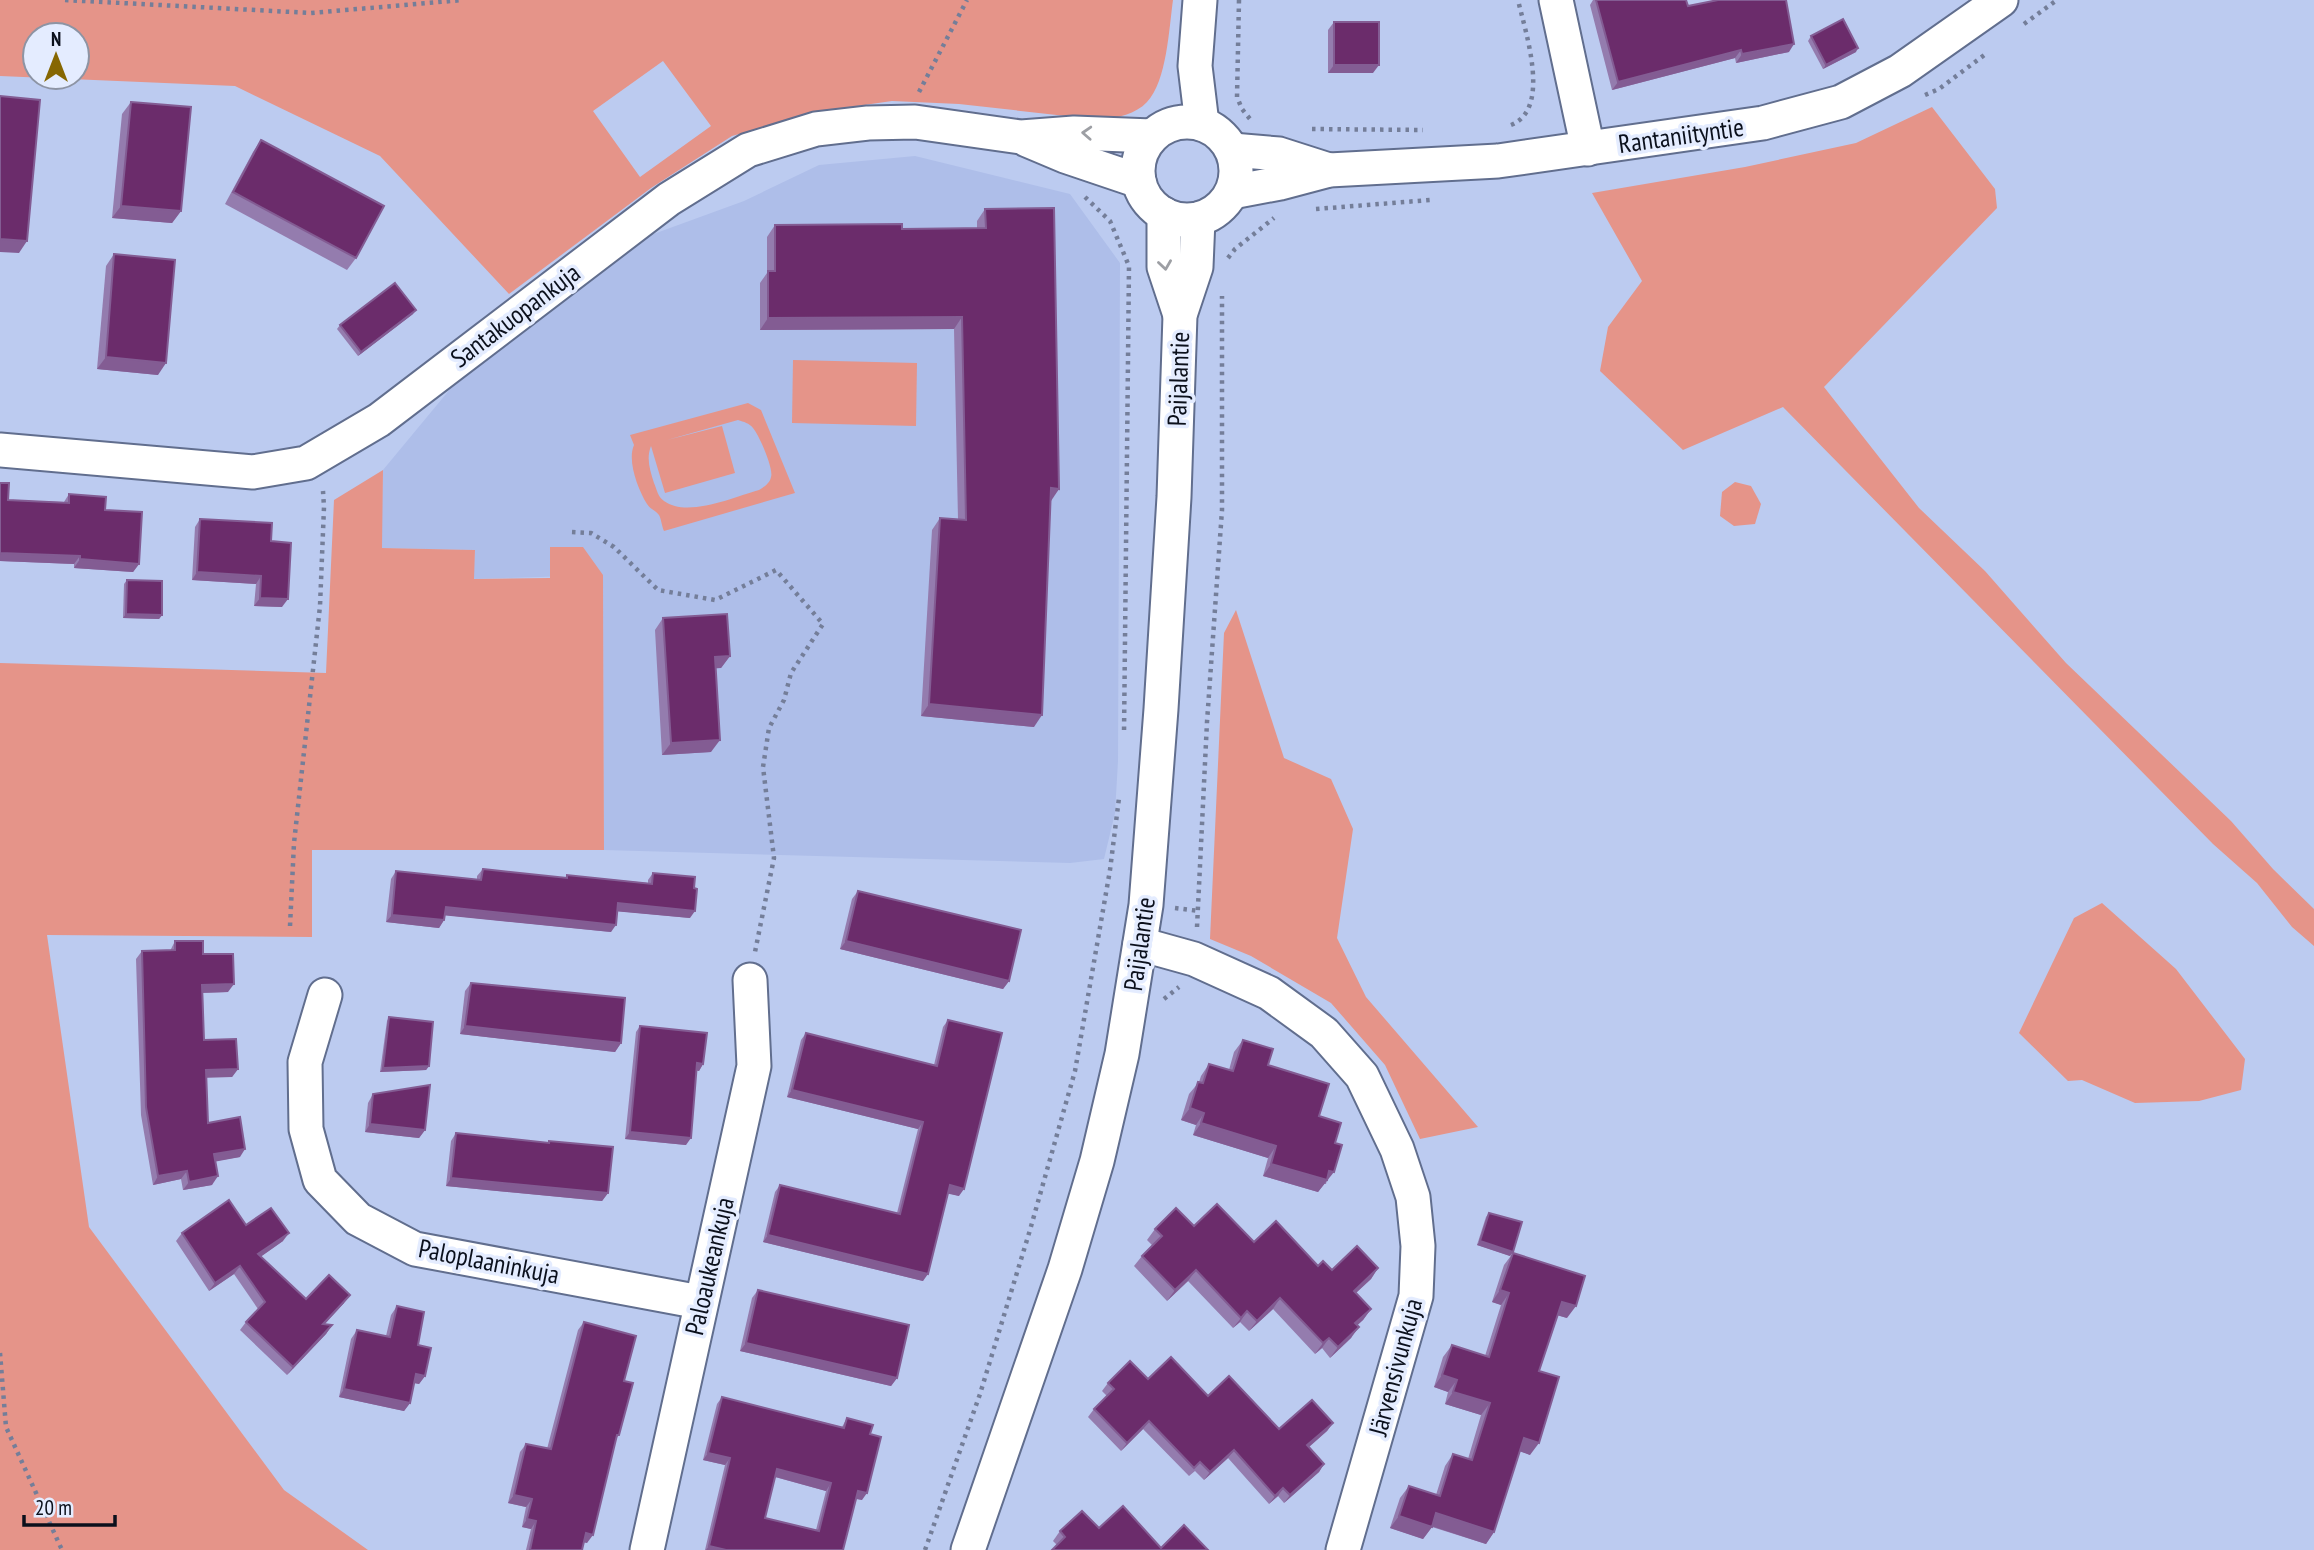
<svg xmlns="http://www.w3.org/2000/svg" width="2314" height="1550" font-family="'PT Sans Narrow',sans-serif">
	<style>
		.built { fill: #aebee9 }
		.green { fill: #e59489; fill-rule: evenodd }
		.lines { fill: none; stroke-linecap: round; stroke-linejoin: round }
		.minor-casing { stroke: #616e8e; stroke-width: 37 }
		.path { stroke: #747e99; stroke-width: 4.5; stroke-dasharray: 3.5 5; stroke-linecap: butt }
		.minor { stroke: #fff; stroke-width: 33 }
		.wall { fill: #947cae; fill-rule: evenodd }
		.shaded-wall { fill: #835c93 }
		.building { fill: #6b2c6b; stroke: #835c93; stroke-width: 2; fill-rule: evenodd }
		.oneway { stroke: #9d9fa4 }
		.labels { text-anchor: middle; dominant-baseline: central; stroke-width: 7; stroke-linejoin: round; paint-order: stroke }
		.street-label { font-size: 26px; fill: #0b101c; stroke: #e4ecff }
	</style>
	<rect width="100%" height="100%" fill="#bccbf0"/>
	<path class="built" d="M915 156 1070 194 1120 263 1118 761 1115 813 1104 859 1070 863 604 850 603 575 473 579 475 550 381 548 383 470 451 388 648 236 744 201 819 165Z"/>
	<g class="green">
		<path d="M0 0H1173C1169 28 1167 81 1147 102 1136 114 1117 118 1102 120L959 104 892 101 822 111 732 136 651 188 509 294 380 156 235 86 0 76ZM35 35H77V77H35ZM663 61 711 126 640 177 593 111Z"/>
		<path d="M1932 107 1995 189 1997 208 1824 387 1919 508 1985 571 2066 663 2231 821 2273 869 2314 909V946L2292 927 2257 883 2213 844 1783 407 1683 450 1600 371 1608 327 1642 281 1592 193 1745 167 1856 143Z"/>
		<path d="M793 360 917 363 916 426 792 423Z"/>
		<path d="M748 403 761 410 795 493 664 531C662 527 661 518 659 515 655 510 650 509 647 504 638 489 627 461 634 445L630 435ZM738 420C744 422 749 423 753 428 759 435 774 469 771 477 770 483 764 487 759 490 734 497 687 518 664 501 658 497 657 490 654 483 650 470 646 459 651 446L665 493 735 473 722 426 667 440Z"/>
		<path d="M383 470 382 548 475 550 474 579 550 578V547H583L603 575 604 850H312V937L47 935 89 1227 284 1490 368 1550H0V663L326 673 334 500Z"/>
		<path d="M1735 482 1751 486 1761 504 1755 524 1734 526 1720 516 1722 492Z"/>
		<path d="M1236 610 1284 758 1331 779 1353 829 1337 938 1366 997 1478 1127 1420 1139 1385 1065 1331 1003 1251 956 1210 939 1224 633Z"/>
		<path d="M2102 903 2176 969 2245 1059 2241 1090 2199 1101 2135 1103 2082 1080 2068 1081 2019 1033 2074 918Z"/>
	</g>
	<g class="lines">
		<defs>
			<g id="minor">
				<path d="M1200 0 1195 66 1202 124"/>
				<path d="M1556 0 1588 149"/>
				<circle cx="1187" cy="171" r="49"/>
				<path d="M1027 140 1065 156 1139 181"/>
				<path d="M1232 150 1279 154 1329 170"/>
				<path d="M1232 192 1280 183 1329 170 1498 161 1763 123 1841 102 1900 71 2001 0"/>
				<path d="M1164 214V267L1180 315"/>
				<path d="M0 450 253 472 306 463 379 420 669 199 748 150 816 129 868 123 915 122 1021 137 1074 133 1152 136"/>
				<path d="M1140 944 1194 959 1269 993 1324 1033 1362 1076 1397 1149 1413 1197 1418 1246 1416 1296 1343 1550"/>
				<path d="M325 995 305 1062 306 1129 320 1180 358 1219 415 1249 700 1302"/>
				<path d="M647 1550 754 1066 750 980"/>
				<path d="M968 1550 1065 1269 1097 1161 1122 1054 1146 905 1161 709 1174 497 1180 315 1196 267 1198 219"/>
			</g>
		</defs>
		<use href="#minor" class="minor-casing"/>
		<g class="path">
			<path d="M65 0 311 13 463 0"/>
			<path d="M1239 0 1237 97 1242 109 1250 119"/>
			<path d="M2024 24 2057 0"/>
			<path d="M919 92 967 0"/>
			<path d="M1925 95 1939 89 1987 53"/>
			<path d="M1511 125C1552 109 1525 31 1518 0"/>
			<path d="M1312 129 1423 130"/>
			<path d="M1085 197 1110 221 1129 266 1124 734"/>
			<path d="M1316 209 1430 200"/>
			<path d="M1228 258 1235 249 1274 218"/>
			<path d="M572 532 591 533 614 547 658 590 715 600 776 570 823 624 791 673 784 700 769 728 763 767 774 858 755 952"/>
			<path d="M1175 908 1199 911"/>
			<path d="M290 926 294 843 320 606 324 507 323 491"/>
			<path d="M1197 927 1207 722 1222 510V296"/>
			<path d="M1164 999 1179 987"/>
			<path d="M0 1353 6 1427 62 1550"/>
			<path d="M925 1550 980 1394 1030 1230 1075 1071 1110 870 1119 798"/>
		</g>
		<use href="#minor" class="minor"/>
	</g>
	<g class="wall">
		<path d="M1593 0H1686L1688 6 1789 52 1736 63 1735 58 1612 90 1590 5Z"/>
		<path d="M1334 22 1373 73H1328V30Z"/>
		<path d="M1811 36 1856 52 1823 69 1808 41Z"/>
		<path d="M131 102 181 211 172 223 112 218 122 114Z"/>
		<path d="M261 140 356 258 347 270 225 204 253 152Z"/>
		<path d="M985 209 1059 489 1050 500 1034 727 921 716 932 530 940 518 958 519 954 329 760 330V283L767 273V237L775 225 902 229 977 228V221Z"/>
		<path d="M114 254 158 375 97 369 106 266Z"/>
		<path d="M413 314 358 356 337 329 340 325Z"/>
		<path d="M0 483 8 500 64 502 69 494 105 510 139 564 133 572 74 568V564L0 561Z"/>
		<path d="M200 519 271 541 282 607 254 606 256 584 192 580 195 527Z"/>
		<path d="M127 580 162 615 159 619 123 618 124 584Z"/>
		<path d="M663 618 730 656 721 668H716L711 752 662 755 655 630Z"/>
		<path d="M483 869 565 878 567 875 648 883V880L653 873 690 918 617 911 611 932 445 915 444 920 439 928 386 922 391 879 396 871 477 880V876Z"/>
		<path d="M858 891 1009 981 1003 989 840 949 852 899Z"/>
		<path d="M175 941 203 954 228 992 203 993 204 1040 238 1069 232 1077H206L208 1123 240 1157 215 1161 212 1185 183 1190 181 1179 153 1185 141 1115 136 959 142 951H170Z"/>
		<path d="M471 983 621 1043 615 1052 460 1034 465 991Z"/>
		<path d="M389 1017 429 1066 426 1070 380 1072 387 1021Z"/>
		<path d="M948 1020 959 1196 948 1193 923 1281 763 1242 775 1192 780 1185 897 1213 918 1129 787 1097 801 1040 806 1033 934 1065 943 1027Z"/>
		<path d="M640 1026 703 1064 699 1071 697 1070 686 1145 625 1139 636 1032Z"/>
		<path d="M1243 1040 1319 1116 1335 1143 1326 1184H1324L1318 1192 1263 1176 1268 1158 1193 1135 1196 1125 1181 1120 1189 1094 1199 1082 1201 1076 1209 1064 1229 1070 1234 1052Z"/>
		<path d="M373 1094 425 1130 419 1138 365 1132 368 1103Z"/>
		<path d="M456 1133 547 1143 549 1141 608 1193 602 1201 446 1186 451 1141Z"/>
		<path d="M1489 1213 1513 1252 1510 1256 1477 1245 1486 1217Z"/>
		<path d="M246 1225 283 1241 260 1257 306 1299 344 1303 325 1324 332 1325 326 1334 287 1375 240 1330 246 1322 258 1309 234 1274 209 1291 176 1241 182 1233Z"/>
		<path d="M1194 1226 1254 1242 1318 1266 1332 1270 1378 1268 1371 1279 1356 1293 1371 1309 1363 1320 1357 1325 1351 1338 1330 1358 1322 1348 1315 1354 1273 1309 1249 1331 1240 1322 1233 1328 1188 1281 1167 1301 1134 1266 1142 1256 1152 1245 1147 1240 1155 1229Z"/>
		<path d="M1513 1253 1567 1318 1557 1315 1539 1371 1530 1455 1520 1451 1494 1532 1486 1544 1432 1527 1423 1539 1390 1528 1400 1498 1409 1486 1436 1495 1445 1466 1453 1454 1468 1459 1481 1415 1445 1404 1448 1392 1434 1387 1443 1357 1452 1345 1485 1356 1501 1305 1492 1302 1504 1265Z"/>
		<path d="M758 1290 897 1378 891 1386 740 1351 752 1298Z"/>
		<path d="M397 1306 418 1345 425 1376 419 1384 414 1383 410 1403 404 1411 339 1397 351 1339 357 1330 386 1336 391 1315Z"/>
		<path d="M584 1322 624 1381 619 1435 615 1440 587 1543 583 1542 582 1550H526L531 1529 522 1527 526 1507 508 1503 520 1452 526 1444 547 1449 578 1330Z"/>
		<path d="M1148 1379 1208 1396 1279 1429 1333 1423 1327 1431 1309 1447 1324 1464 1319 1472 1284 1503 1278 1496 1269 1504 1228 1458 1204 1480 1195 1471 1189 1476 1143 1429 1121 1451 1088 1417 1094 1409 1107 1396 1102 1391 1108 1383Z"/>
		<path d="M722 1397 842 1427 847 1418 870 1434 862 1500 856 1499 843 1550H705L725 1465 703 1460 717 1404ZM775 1477 826 1491 816 1530 765 1518Z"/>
		<path d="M1099 1528 1161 1548 1057 1545 1053 1541 1060 1531Z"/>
	</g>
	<g class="shaded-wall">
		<path d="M1794 44 1789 52 1736 63 1742 54Z"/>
		<path d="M1858 48 1856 52 1823 69 1826 65Z"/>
		<path d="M1741 50 1735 58 1612 90 1618 82Z"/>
		<path d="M1334 65H1379L1373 73H1328Z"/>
		<path d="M121 206 181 211 172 223 112 218Z"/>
		<path d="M0 239 27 241 19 253 0 252Z"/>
		<path d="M416 310 413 314 358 356 361 352Z"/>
		<path d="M962 317 954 329 760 330 768 318Z"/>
		<path d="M106 357 166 363 158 375 97 369Z"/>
		<path d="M1051 488 1059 489 1051 501 1043 500Z"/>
		<path d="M0 553 80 556 74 564 0 561Z"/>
		<path d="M80 559 139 564 133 572 74 568Z"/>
		<path d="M197 572 261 576 256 584 192 580Z"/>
		<path d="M260 598 288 599 282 607 254 606Z"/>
		<path d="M126 614 162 615 159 619 123 618Z"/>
		<path d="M730 656 721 668 707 669 715 657Z"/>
		<path d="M929 704 1042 715 1034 727 921 716Z"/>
		<path d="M720 740 711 752 662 755 671 743Z"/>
		<path d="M618 903 695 911 690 918 613 911Z"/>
		<path d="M446 907 616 925 611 932 441 915Z"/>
		<path d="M392 915 444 920 439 928 386 922Z"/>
		<path d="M846 941 1009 981 1003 989 840 949Z"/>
		<path d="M234 984 228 992 197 993 202 985Z"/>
		<path d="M465 1026 621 1043 615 1052 460 1034Z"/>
		<path d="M697 1063 703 1064 699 1071 693 1070Z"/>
		<path d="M429 1066 426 1070 380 1072 383 1068Z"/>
		<path d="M238 1069 232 1077 200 1078 206 1070Z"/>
		<path d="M792 1090 923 1122 918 1129 787 1097Z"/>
		<path d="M1190 1108 1204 1113 1196 1125 1181 1120Z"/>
		<path d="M1201 1123 1276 1146 1268 1158 1193 1135Z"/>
		<path d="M370 1124 425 1130 419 1138 365 1132Z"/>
		<path d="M630 1132 691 1138 686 1145 625 1139Z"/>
		<path d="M245 1149 240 1157 208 1163 214 1154Z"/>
		<path d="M1271 1164 1329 1171 1334 1172 1318 1192 1263 1176Z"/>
		<path d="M187 1171 181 1179 153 1185 158 1176Z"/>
		<path d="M218 1176 212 1185 183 1190 189 1182Z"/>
		<path d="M451 1178 608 1193 602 1201 446 1186Z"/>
		<path d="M950 1185 964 1189 959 1196 945 1193Z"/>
		<path d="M289 1233 283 1241 252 1263 258 1254Z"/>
		<path d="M768 1235 928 1274 923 1281 763 1242Z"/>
		<path d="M1480 1241 1513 1252 1510 1256 1477 1245Z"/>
		<path d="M240 1266 234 1274 209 1291 215 1283Z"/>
		<path d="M1378 1268 1371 1279 1346 1302 1354 1291Z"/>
		<path d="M1196 1270 1188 1281 1167 1301 1175 1290Z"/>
		<path d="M1500 1290 1509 1293 1501 1305 1492 1302Z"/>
		<path d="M350 1295 344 1303 317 1332 323 1324Z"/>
		<path d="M1280 1298 1273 1309 1249 1331 1257 1321Z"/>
		<path d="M1562 1302 1576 1306 1567 1318 1553 1314Z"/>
		<path d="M1371 1309 1363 1320 1348 1334 1355 1323Z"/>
		<path d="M1247 1311 1240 1322 1233 1328 1241 1318Z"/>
		<path d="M332 1325 326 1334 287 1375 293 1367Z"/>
		<path d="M1359 1327 1351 1338 1330 1358 1338 1347Z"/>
		<path d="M1329 1338 1322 1348 1315 1354 1323 1343Z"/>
		<path d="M746 1343 897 1378 891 1386 740 1351Z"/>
		<path d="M416 1374 425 1376 419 1384 410 1382Z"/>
		<path d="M1442 1375 1457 1380 1448 1392 1434 1387Z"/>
		<path d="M344 1389 410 1403 404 1411 339 1397Z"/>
		<path d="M1453 1392 1490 1403 1481 1415 1445 1404Z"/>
		<path d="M1149 1421 1143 1429 1121 1451 1127 1443Z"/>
		<path d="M1333 1423 1327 1431 1302 1453 1307 1445Z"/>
		<path d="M1524 1438 1539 1443 1530 1455 1516 1450Z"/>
		<path d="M1234 1450 1228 1458 1204 1480 1210 1472Z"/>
		<path d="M708 1453 730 1458 725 1465 703 1460Z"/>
		<path d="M1324 1464 1319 1472 1284 1503 1290 1495Z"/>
		<path d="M777 1469 831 1483 826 1491 772 1476Z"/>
		<path d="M1283 1488 1278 1496 1269 1504 1275 1496Z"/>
		<path d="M858 1491 867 1493 862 1500 853 1498Z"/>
		<path d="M514 1495 532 1499 526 1507 508 1503Z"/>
		<path d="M1436 1513 1494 1532 1486 1544 1428 1525Z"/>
		<path d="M1399 1516 1432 1527 1423 1539 1390 1528Z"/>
		<path d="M527 1519 536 1521 531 1529 522 1527Z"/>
		<path d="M586 1533 593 1535 587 1543 580 1541Z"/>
		<path d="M709 1546 726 1550H706Z"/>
	</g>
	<g class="building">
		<path d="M1596 0H1686L1688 6 1718 0H1786L1794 44 1742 54 1741 50 1618 82Z"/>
		<path d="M1843 19 1858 48 1826 65 1811 36Z"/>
		<rect x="1334" y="22" width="45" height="43"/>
		<path d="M0 96 40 100 27 241 0 239Z"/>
		<path d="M131 102 191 107 181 211 121 206Z"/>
		<path d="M261 140 384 206 356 258 233 192Z"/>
		<path d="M1054 208 1059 489 1051 488 1042 715 929 704 940 518 966 520 962 317 768 318V271H775V225L902 224V229L986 228 985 209Z"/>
		<path d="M114 254 175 260 166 363 106 357Z"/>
		<path d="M395 283 416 310 361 352 340 325Z"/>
		<path d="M0 483H9L8 500 69 503V494L106 497 105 510 142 512 139 564 80 559V556L0 553Z"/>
		<path d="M200 519 272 523 271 541 291 543 288 599 260 598 261 576 197 572Z"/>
		<path d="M127 580 162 581V615L126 614Z"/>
		<path d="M727 614 730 656 715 657 720 740 671 743 663 618Z"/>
		<path d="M483 869 567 878V875L652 884 653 873 695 877 694 888 697 889 695 911 618 903 616 925 446 907 444 920 392 915 396 871 481 880Z"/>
		<path d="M858 891 1021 930 1009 981 846 941Z"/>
		<path d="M175 941H203V954H233L234 984 202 985 204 1040 236 1039 238 1069 206 1070 208 1123 240 1117 245 1149 214 1154 218 1176 189 1182 187 1171 158 1176 146 1107 142 951 175 950Z"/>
		<path d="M471 983 625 998 621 1043 465 1026Z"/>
		<path d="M389 1017 433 1022 429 1066 383 1068Z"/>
		<path d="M948 1020 1002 1033 964 1189 950 1185 928 1274 768 1235 780 1185 900 1214 923 1122 792 1090 806 1033 937 1066Z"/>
		<path d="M640 1026 707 1033 703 1064 697 1063 691 1138 630 1132Z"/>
		<path d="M1243 1040 1273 1049 1268 1065 1329 1084 1319 1116 1341 1123 1335 1143 1342 1145 1334 1172 1329 1171 1327 1180 1271 1164 1276 1146 1201 1123 1204 1113 1190 1108 1198 1082 1203 1083 1209 1064 1233 1071Z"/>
		<path d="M430 1085 425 1130 370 1124 373 1094Z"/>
		<path d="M456 1133 549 1143V1141L613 1147 608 1193 451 1178Z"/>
		<path d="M229 1200 246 1225 271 1208 289 1233 258 1254 306 1299 329 1275 350 1295 323 1324 332 1325 293 1367 246 1322 265 1302 240 1266 215 1283 182 1233Z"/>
		<path d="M1217 1204 1254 1242 1276 1221 1318 1266 1323 1261 1332 1270 1357 1246 1378 1268 1354 1291 1371 1309 1355 1323 1359 1327 1338 1347 1329 1338 1323 1343 1280 1298 1257 1321 1247 1311 1241 1318 1196 1270 1175 1290 1142 1256 1162 1236 1155 1229 1176 1208 1194 1226Z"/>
		<path d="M1489 1213 1522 1222 1513 1252 1480 1241Z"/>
		<path d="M1513 1253 1585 1276 1576 1306 1562 1302 1539 1371 1559 1377 1539 1443 1524 1438 1494 1532 1436 1513 1432 1527 1399 1516 1409 1486 1440 1496 1453 1454 1472 1460 1490 1403 1453 1392 1457 1380 1442 1375 1452 1345 1489 1357 1509 1293 1500 1290Z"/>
		<path d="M758 1290 909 1325 897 1378 746 1343Z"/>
		<path d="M397 1306 424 1312 418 1345 431 1348 425 1376 416 1374 410 1403 344 1389 357 1330 390 1337Z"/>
		<path d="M584 1322 636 1336 624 1381 633 1383 619 1435H617L593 1535 586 1533 582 1550H530L536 1521 527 1519 532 1499 514 1495 526 1444 551 1449Z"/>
		<path d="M1171 1357 1208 1396 1229 1376 1279 1429 1312 1400 1333 1423 1307 1445 1324 1464 1290 1495 1283 1488 1275 1496 1234 1450 1210 1472 1200 1462 1194 1468 1149 1421 1127 1443 1094 1409 1114 1389 1108 1383 1130 1361 1148 1379Z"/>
		<path d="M722 1397 844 1428 847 1418 873 1425 870 1434 881 1437 867 1493 858 1491 843 1550H726L709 1546 730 1458 708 1453ZM777 1469 831 1483 819 1531 765 1518Z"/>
		<path d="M1123 1506 1161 1548 1184 1525 1208 1550H1052L1065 1537 1060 1531 1082 1511 1099 1528Z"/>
	</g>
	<defs><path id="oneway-chevron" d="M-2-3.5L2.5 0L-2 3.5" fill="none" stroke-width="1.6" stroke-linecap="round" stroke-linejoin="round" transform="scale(1.75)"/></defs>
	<g class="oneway">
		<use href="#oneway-chevron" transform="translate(1087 133) rotate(-177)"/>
		<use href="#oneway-chevron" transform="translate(1165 265) rotate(82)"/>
	</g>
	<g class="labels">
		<g class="street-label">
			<text transform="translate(1681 135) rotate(-8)">Rantaniityntie</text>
			<text transform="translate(515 315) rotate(-37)">Santakuopankuja</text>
			<text transform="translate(1178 379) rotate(-88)">Paijalantie</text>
			<text transform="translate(1139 944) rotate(-82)">Paijalantie</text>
			<text transform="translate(489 1261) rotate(11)">Paloplaaninkuja</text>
			<text transform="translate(709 1266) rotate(-77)">Paloaukeankuja</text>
			<text transform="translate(1395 1367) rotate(-75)">Järvensivunkuja</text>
		</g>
	</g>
	<g transform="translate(56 56)"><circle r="33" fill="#e4ecff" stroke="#8d94a4" stroke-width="2"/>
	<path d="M0-5L12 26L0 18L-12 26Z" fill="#866702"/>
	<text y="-10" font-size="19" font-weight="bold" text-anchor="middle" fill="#0b101c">N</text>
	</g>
	<path d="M24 1515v10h91v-10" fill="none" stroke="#0b101c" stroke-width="3.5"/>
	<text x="35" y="1515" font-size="21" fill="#0b101c" stroke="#e4ecff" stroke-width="5" paint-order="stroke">20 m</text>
</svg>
